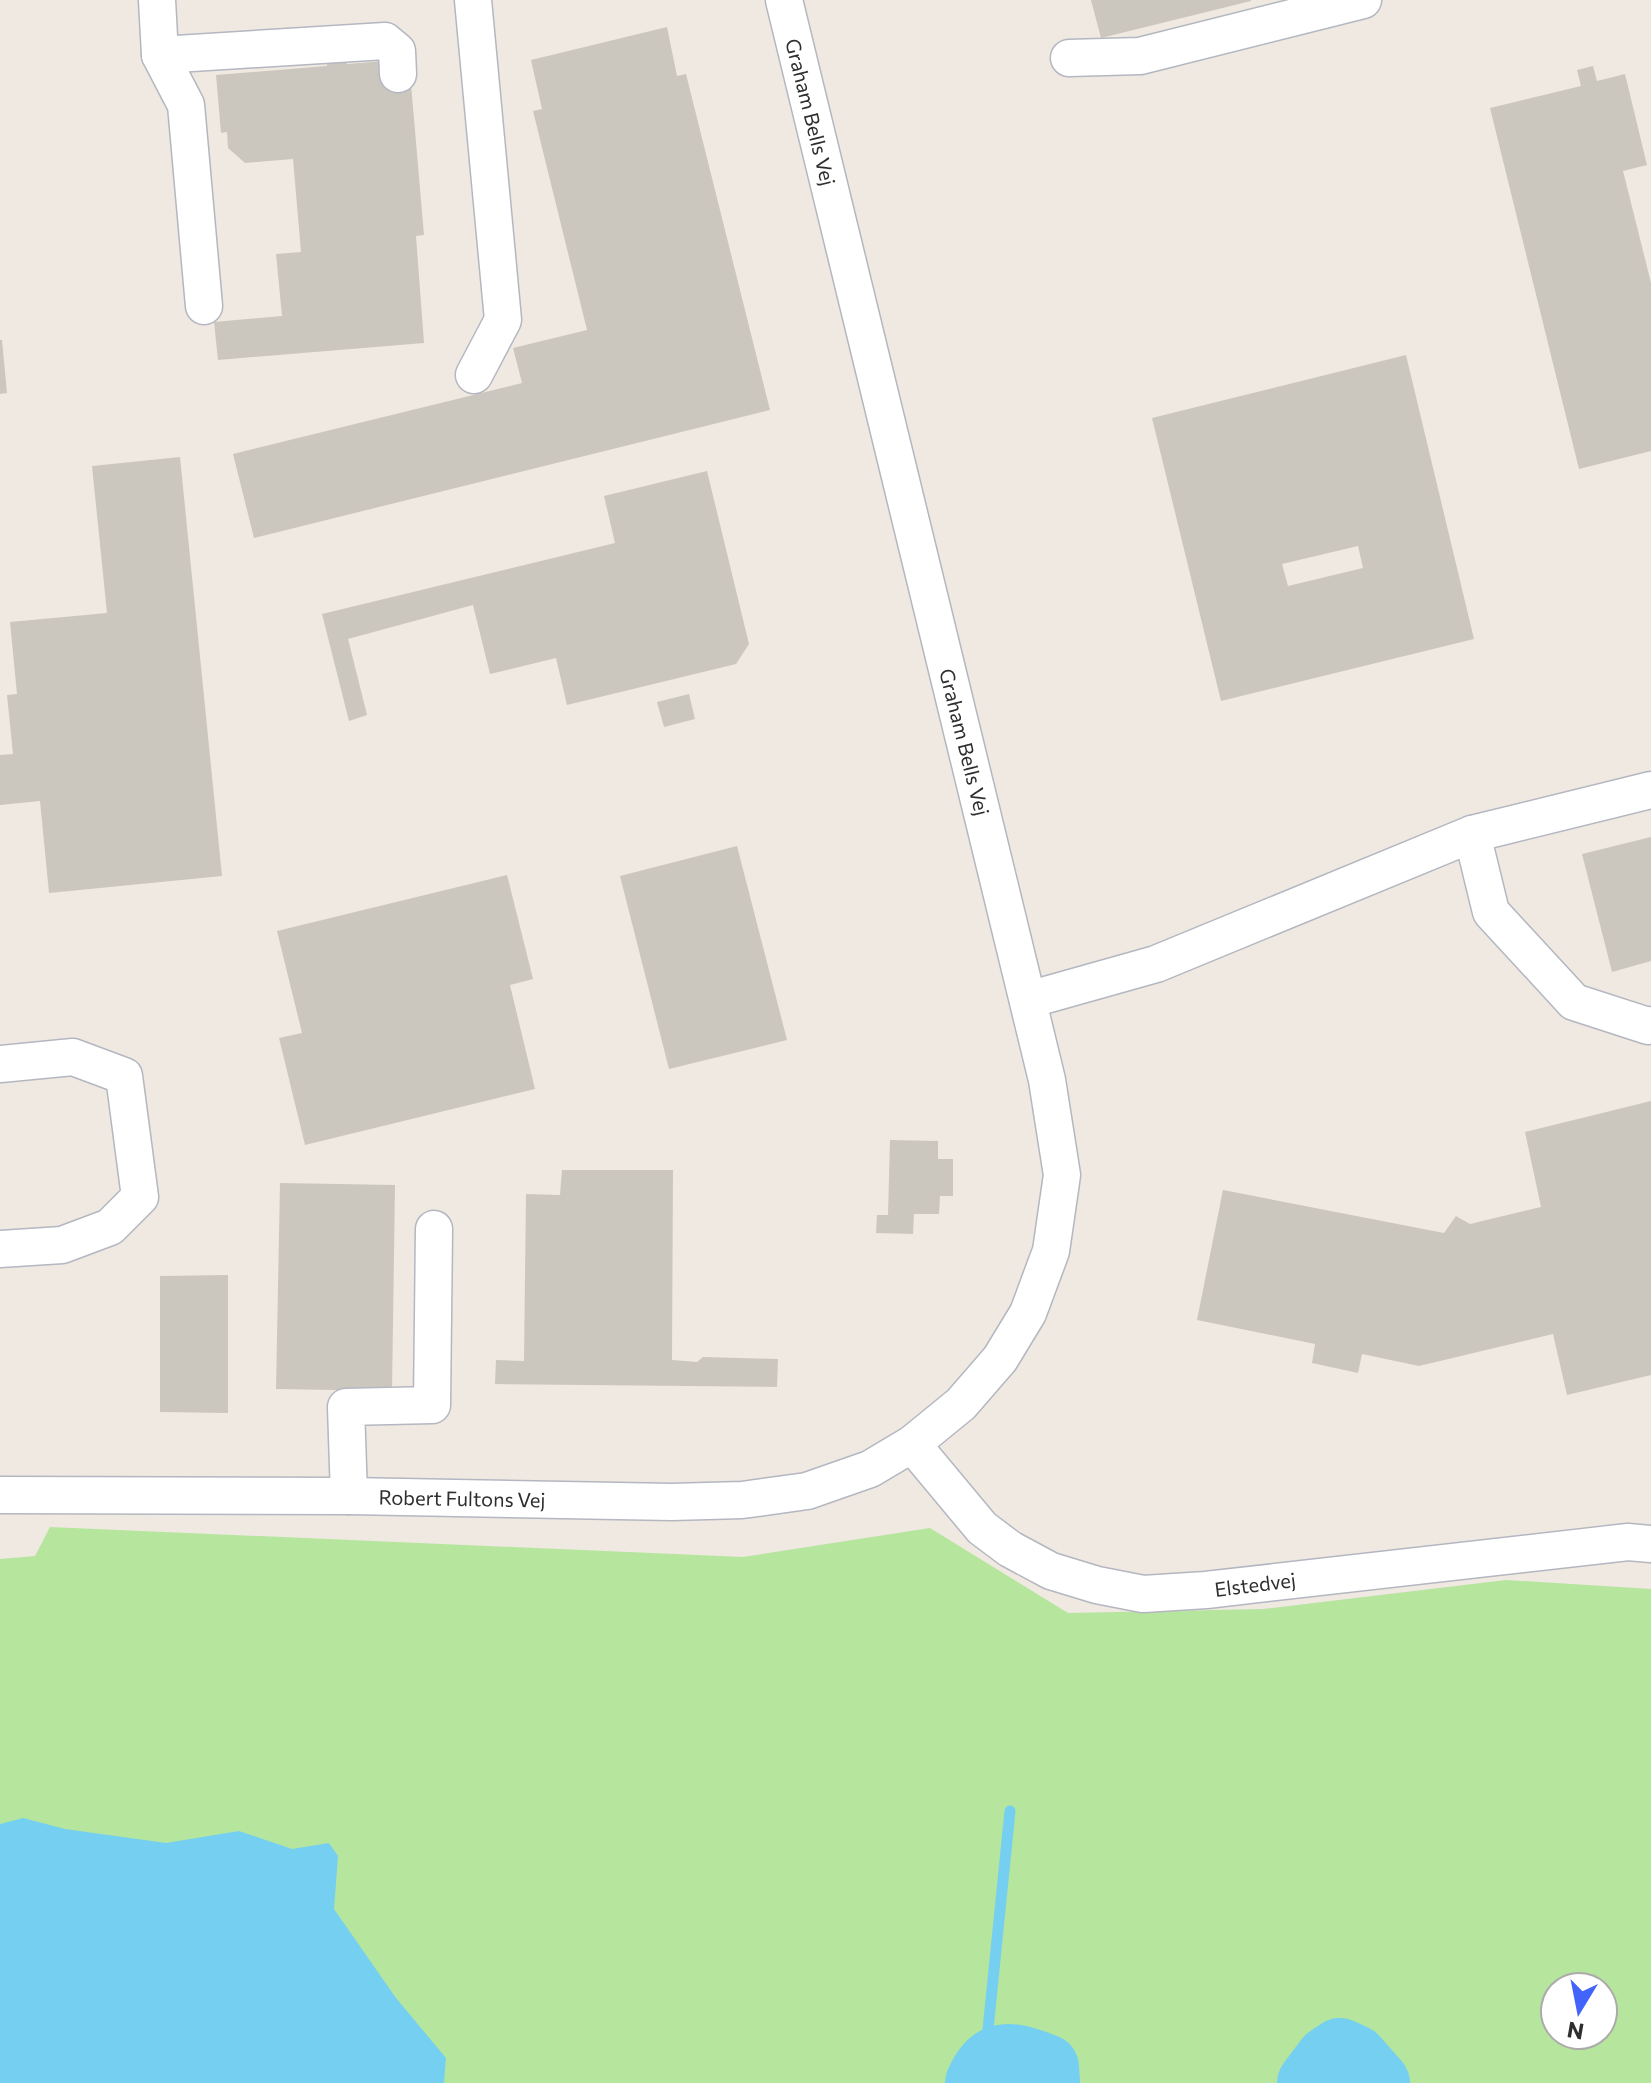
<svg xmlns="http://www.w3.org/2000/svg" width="1651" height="2083" font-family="Commissioner,sans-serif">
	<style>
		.green { fill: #b6e59e; fill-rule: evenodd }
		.water { fill: #75cff0 }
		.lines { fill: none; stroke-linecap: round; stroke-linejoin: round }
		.stream { stroke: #75cff0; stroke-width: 11 }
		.river { stroke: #75cff0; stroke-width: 66 }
		.building { fill: #cbc7bf; fill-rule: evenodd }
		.minor-casing { stroke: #b4b7c1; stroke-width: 39 }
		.minor { stroke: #fff; stroke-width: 36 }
		.labels { text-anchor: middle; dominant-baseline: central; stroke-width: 6; stroke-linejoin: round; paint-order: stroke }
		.street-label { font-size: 20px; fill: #2e2e2e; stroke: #fff }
	</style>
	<rect width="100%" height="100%" fill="#efe9e1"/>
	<path class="green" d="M50 1527 743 1557 930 1528 1068 1613 1263 1609 1506 1580 1651 1589V2083H0V1559L35 1556ZM1555 1987H1603V2035H1555Z"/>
	<path class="water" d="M23 1818 65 1829 166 1843 239 1831 292 1849 329 1843 338 1856 334 1909 396 1998 446 2058 444 2083H0V1824Z"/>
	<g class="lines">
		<path class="stream" d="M984 2069 1010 1811"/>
		<g class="river">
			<path d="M978 2083C994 2046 1015 2056 1046 2067L1047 2083"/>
			<path d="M1310 2083 1328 2059 1340 2051 1355 2058 1377 2083"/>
		</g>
	</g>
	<g class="building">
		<path d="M1091 0H1251V1L1101 38Z"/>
		<path d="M667 27 677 76 686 74 770 410 254 538 233 454 522 383 513 348 587 330 533 111 542 109 531 60Z"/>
		<path d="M346 52 347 64 386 61 411 84 424 235 416 236 424 343 218 360 214 322 282 316 276 254 301 252 293 159 245 163 228 148 227 132 221 133 216 75 327 66V54Z"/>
		<path d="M1593 66 1597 81 1625 74 1647 165 1623 171 1651 283V451L1579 469 1490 108 1581 86 1577 70Z"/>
		<path d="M0 340H2L7 393 0 394Z"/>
		<path d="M1406 355 1474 639 1221 701 1152 418ZM1358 546 1363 568 1288 586 1282 564Z"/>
		<path d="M180 457 222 876 49 893 40 801 0 805V755L13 754 7 695 17 694 10 622 107 613 92 466Z"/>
		<path d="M707 471 749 644 736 664 567 705 556 658 490 674 473 605 348 639 367 715 349 721 322 614 615 543 604 496Z"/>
		<path d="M689 694 695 719 664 727 657 702Z"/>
		<path d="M1651 837V961L1612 972 1582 854Z"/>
		<path d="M737 846 787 1040 669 1069 620 876Z"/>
		<path d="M507 875 533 979 510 985 535 1089 305 1145 279 1038 302 1033 277 931Z"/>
		<path d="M1651 1101V1375L1567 1395 1553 1334 1419 1366 1362 1354 1358 1373 1312 1363 1315 1344 1197 1320 1223 1190 1444 1233 1456 1216 1470 1224 1541 1207 1525 1132Z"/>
		<path d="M890 1140 938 1141V1159H953V1196H940L939 1214H914L913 1234 876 1233 877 1215H888Z"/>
		<path d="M562 1170H673L672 1360 697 1362 703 1357 778 1359 777 1387 495 1384 496 1360 524 1361 526 1194 560 1195Z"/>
		<path d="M280 1183 395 1185 392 1391 276 1389Z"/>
		<path d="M228 1275V1413L160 1412V1276Z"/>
	</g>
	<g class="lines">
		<defs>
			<g id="minor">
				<path d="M157 0 160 55 186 105 204 306"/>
				<path d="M473 0 503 320 474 375"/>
				<path d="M160 55 385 41 397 51 398 74"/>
				<path d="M1069 58 1140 56 1363 0"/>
				<path d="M1472 834 1491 912 1574 1002 1648 1026 1651 1025"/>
				<path d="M1028 1000 1156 964 1472 834 1651 790"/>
				<path d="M0 1064 73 1057 124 1076 140 1197 110 1227 62 1245 0 1249"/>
				<path d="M912 1444 982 1528 1010 1549 1051 1571 1097 1585 1143 1594 1206 1590 1628 1542 1651 1544"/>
				<path d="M0 1495 349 1496 672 1502 742 1500 807 1491 870 1469 912 1444 961 1404 1000 1359 1028 1313 1051 1251 1062 1175 1047 1080 784 0"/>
				<path d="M349 1496 346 1407 432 1405 434 1229"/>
			</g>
		</defs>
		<use href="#minor" class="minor-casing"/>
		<use href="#minor" class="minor"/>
	</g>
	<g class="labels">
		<g class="street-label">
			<text transform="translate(811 112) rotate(76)">Graham Bells Vej</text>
			<text transform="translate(965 742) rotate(76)">Graham Bells Vej</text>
			<text transform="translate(462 1498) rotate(1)">Robert Fultons Vej</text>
			<text transform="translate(1255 1584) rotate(-7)">Elstedvej</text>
		</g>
	</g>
	<g transform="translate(1579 2011) rotate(190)"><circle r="38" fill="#ffffff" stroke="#ababab" stroke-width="2"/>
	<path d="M0-6L14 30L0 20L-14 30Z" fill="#4264fb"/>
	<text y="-12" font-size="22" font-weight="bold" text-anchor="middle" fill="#2e2e2e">N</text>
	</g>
</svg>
